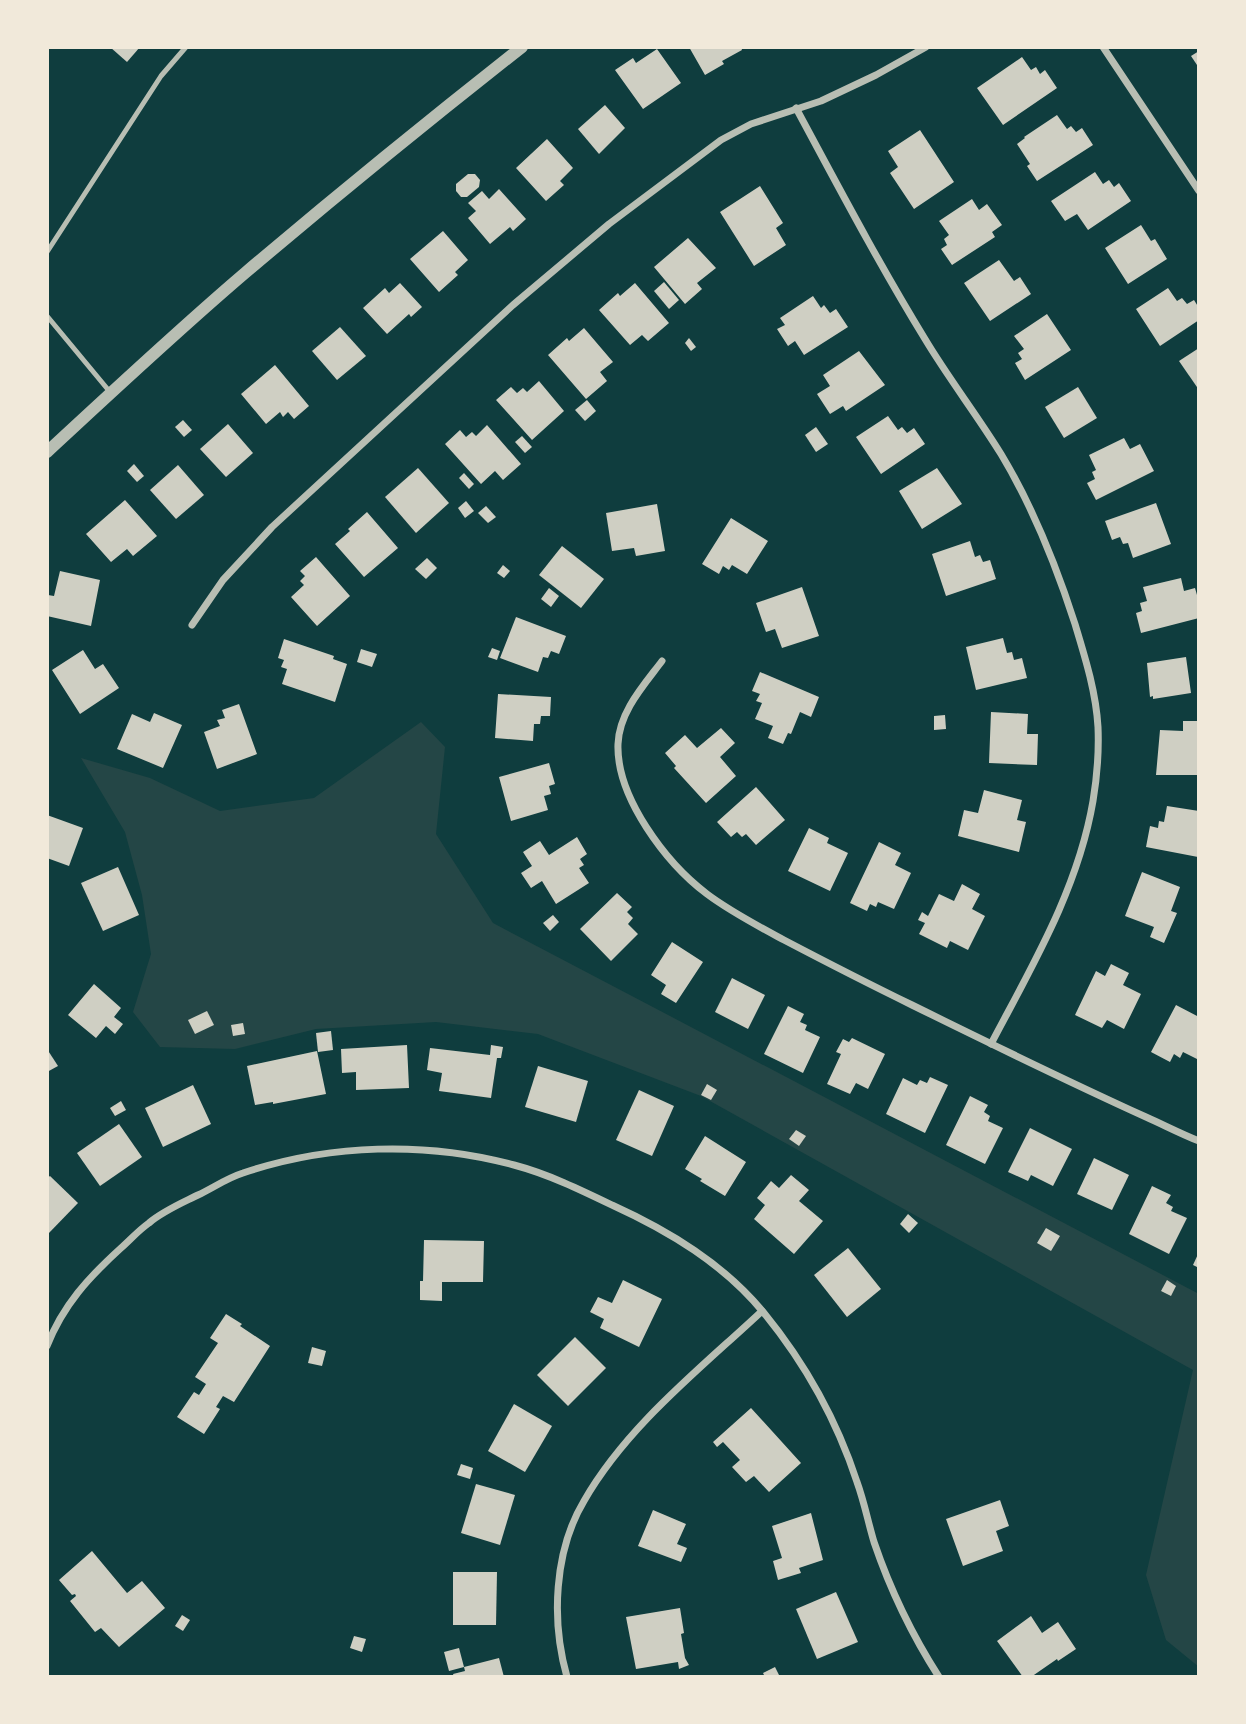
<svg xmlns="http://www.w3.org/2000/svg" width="1246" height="1724" font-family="'Work Sans',sans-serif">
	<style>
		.green { fill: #244646 }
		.building { fill: #cfcfc3 }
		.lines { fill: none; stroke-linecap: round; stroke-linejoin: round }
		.service { stroke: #b8beb3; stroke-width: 5 }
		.minor { stroke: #b8beb3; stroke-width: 7 }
		.tertiary { stroke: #b8beb3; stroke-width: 12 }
	</style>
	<rect width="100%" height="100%" fill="#0f3d3e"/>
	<path class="green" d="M421 722 445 747 436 834 493 923 1199 1294V1667L1166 1640 1146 1575 1193 1370 701 1096 538 1034 436 1022 316 1029 235 1049 160 1047 133 1012 151 954 142 895 125 832 81 758 150 778 220 811 314 798Z"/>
	<g class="building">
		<path d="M110 47H140L127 62Z"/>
		<path d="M689 47H741L742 50 722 61 724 64 705 75Z"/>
		<path d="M657 49 681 83 643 109 615 70 633 58 636 63Z"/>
		<path d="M1199 51V68L1191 56Z"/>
		<path d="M1022 57 1031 70 1036 67 1040 74 1045 70 1057 88 1003 125 977 88Z"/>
		<path d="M605 105 625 128 599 154 578 129Z"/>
		<path d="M1057 115 1067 129 1071 126 1076 132 1082 128 1093 145 1037 181 1027 166 1030 164 1017 144 1025 138 1024 137Z"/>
		<path d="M920 130 954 182 914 209 890 173 898 167 888 151Z"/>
		<path d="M547 139 573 168 560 181 564 185 546 201 516 168Z"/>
		<path d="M1095 172 1103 184 1109 180 1114 187 1119 183 1131 201 1088 230 1077 214 1065 221 1051 201Z"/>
		<path d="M468 174H475L480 180 479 187 467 197H461L456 191V184Z"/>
		<path d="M760 186 783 223 776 228 786 245 754 266 720 212Z"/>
		<path d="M499 189 526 219 513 231 510 227 490 244 468 218 476 211 468 203 482 191 489 199Z"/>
		<path d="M972 199 979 210 987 204 1002 225 992 232 995 237 952 265 941 249 947 245 944 239 949 235 939 221Z"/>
		<path d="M1141 225 1151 241 1155 239 1167 259 1128 284 1105 248Z"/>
		<path d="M443 231 468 260 455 272 458 275 439 292 410 259Z"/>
		<path d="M688 238 716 268 697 283 702 289 685 304 654 267Z"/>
		<path d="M999 260 1014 281 1020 277 1031 294 990 321 964 283Z"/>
		<path d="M664 282 679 300 669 309 654 291Z"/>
		<path d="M400 283 422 307 411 317 409 314 387 334 363 308 385 288 389 293Z"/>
		<path d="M635 283 669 323 648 341 642 335 630 345 599 310 618 293 620 296Z"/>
		<path d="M1168 288 1177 301 1182 298 1187 304 1194 300 1199 308V320L1160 346 1136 309Z"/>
		<path d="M813 296 821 308 824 305 830 313 836 309 848 327 804 355 795 341 788 346 777 329 785 325 780 318Z"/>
		<path d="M1047 314 1071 350 1025 380 1015 363 1022 359 1018 353 1024 349 1014 336Z"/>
		<path d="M340 327 366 356 337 380 312 351Z"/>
		<path d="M584 328 613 362 600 372 607 381 586 399 548 355 567 338 569 341Z"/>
		<path d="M689 338 696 347 691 351 685 343Z"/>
		<path d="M1199 348V390L1179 361Z"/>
		<path d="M859 351 885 385 846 411 843 406 830 414 817 394 830 386 823 375Z"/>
		<path d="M275 365 309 406 294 419 288 412 283 417 280 412 266 424 241 394Z"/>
		<path d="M539 381 564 411 532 440 496 400 511 387 517 393 523 388 527 392Z"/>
		<path d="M1078 387 1097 418 1064 438 1045 407Z"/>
		<path d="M587 400 596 411 585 421 575 410Z"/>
		<path d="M888 416 898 430 902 427 907 433 914 428 925 444 881 474 856 437Z"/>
		<path d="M183 420 192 430 184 437 175 427Z"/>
		<path d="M228 424 253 453 226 477 200 449Z"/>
		<path d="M487 425 521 464 503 480 495 471 481 484 445 444 460 430 466 437 472 432 476 436Z"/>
		<path d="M816 427 828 444 816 452 805 435Z"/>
		<path d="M522 436 532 447 525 453 515 442Z"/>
		<path d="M1124 438 1130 449 1140 444 1154 471 1096 500 1087 483 1095 479 1092 472 1096 470 1089 455Z"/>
		<path d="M134 464 144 476 137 482 127 471Z"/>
		<path d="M178 465 204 495 176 519 150 490Z"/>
		<path d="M418 468 449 503 416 533 385 497Z"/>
		<path d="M937 468 962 504 922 529 899 491Z"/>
		<path d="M464 473 474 484 469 489 459 478Z"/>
		<path d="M125 500 157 536 133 556 127 549 111 562 86 534Z"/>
		<path d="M466 501 474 511 465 518 458 508Z"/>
		<path d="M1156 503 1171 544 1133 558 1128 543 1123 544 1120 537 1112 540 1105 521Z"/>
		<path d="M657 504 665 551 636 556 634 548 612 551 606 513Z"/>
		<path d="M486 506 496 517 488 523 478 513Z"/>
		<path d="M367 512 398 548 364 577 335 544 350 531 348 529Z"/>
		<path d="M731 518 768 541 747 574 732 565 729 570 723 566 719 574 702 564Z"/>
		<path d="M970 541 975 557 980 555 983 562 990 560 996 579 946 596 932 554Z"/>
		<path d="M562 546 604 579 581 608 539 575Z"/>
		<path d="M316 557 350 596 317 626 291 597 304 585 300 581 305 576 300 571Z"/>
		<path d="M427 558 437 568 426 579 415 569Z"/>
		<path d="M503 565 510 571 504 578 497 573Z"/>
		<path d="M60 571 100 580 91 626 47 616 48 595 54 596Z"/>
		<path d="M1181 578 1184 591 1195 588 1199 602V618L1141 633 1136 613 1142 611 1140 603 1147 601 1143 587Z"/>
		<path d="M802 587 819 636 782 648 775 629 766 632 756 603Z"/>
		<path d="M549 588 559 596 551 607 541 599Z"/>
		<path d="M516 617 566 636 559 654 551 651 548 658 543 657 538 672 500 658Z"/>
		<path d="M1003 638 1007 653 1012 652 1014 660 1022 658 1027 678 976 690 966 647Z"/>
		<path d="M284 639 334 656 333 659 347 664 335 702 282 684 287 669 281 667 284 660 278 658Z"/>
		<path d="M492 648 500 651 497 660 488 657Z"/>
		<path d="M361 649 377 654 372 667 357 662Z"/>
		<path d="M83 650 95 669 103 664 119 688 80 714 52 670Z"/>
		<path d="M1186 657 1191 693 1153 699V696L1150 697 1147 663Z"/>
		<path d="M760 672 819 697 811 717 800 712 791 734 788 733 783 744 768 738 773 726 755 719 762 703 756 701 760 694 752 691Z"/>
		<path d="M498 694 551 697 550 716H541L540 724H534L533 741 495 738Z"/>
		<path d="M239 704 257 754 217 769 204 732 220 726 217 720 225 718 222 710Z"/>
		<path d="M991 712 1028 714 1027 734H1038L1037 765 989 763Z"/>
		<path d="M154 713 182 725 163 768 117 749 132 714 150 722Z"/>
		<path d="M945 715 946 729 934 730V716Z"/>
		<path d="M1183 721H1198L1199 775H1156L1160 730 1183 731Z"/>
		<path d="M721 728 735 743 720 757 736 776 706 803 674 768 676 766 665 753 685 735 697 748Z"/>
		<path d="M549 763 555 784 549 786 551 794 544 796 548 810 511 821 499 777Z"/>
		<path d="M756 787 785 820 756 845 746 834 742 837 737 832 731 837 717 822Z"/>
		<path d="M984 790 1022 800 1017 820 1026 822 1019 852 958 836 964 810 978 813Z"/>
		<path d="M1167 806 1199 811 1198 857 1146 847 1150 826 1158 828 1159 821 1164 822Z"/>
		<path d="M47 815 83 828 69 866 47 858Z"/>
		<path d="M809 828 829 838 827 843 848 853 830 891 788 871Z"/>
		<path d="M577 837 587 854 580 859 584 865 579 868 589 883 556 904 542 881 531 888 521 873 532 866 523 852 540 841 549 855Z"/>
		<path d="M879 842 901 853 895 865 911 873 894 909 878 902 876 907 870 904 867 911 850 903Z"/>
		<path d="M118 867 139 915 103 931 81 883Z"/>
		<path d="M1142 872 1180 887 1171 911 1177 913 1164 943 1150 937 1154 927 1125 916Z"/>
		<path d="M962 884 980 894 972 909 985 916 968 950 950 941 947 948 919 934 925 923 918 920 922 912 928 916 939 894 954 901Z"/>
		<path d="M617 893 632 907 627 912 633 918 628 924 638 934 611 961 580 929Z"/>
		<path d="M553 915 559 922 550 931 543 923Z"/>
		<path d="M672 942 703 962 676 1003 661 994 666 985 651 975Z"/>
		<path d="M1111 964 1129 973 1123 985 1141 994 1124 1029 1107 1020 1102 1028 1075 1015 1096 971 1105 976Z"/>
		<path d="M732 978 765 995 748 1029 715 1012Z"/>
		<path d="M94 984 121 1008 114 1017 123 1024 115 1034 106 1026 96 1038 68 1015Z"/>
		<path d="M1176 1005 1199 1017 1197 1059 1183 1052 1180 1058 1174 1054 1170 1062 1151 1052Z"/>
		<path d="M788 1006 804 1014 800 1022 807 1025 805 1030 820 1037 803 1073 764 1054Z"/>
		<path d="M207 1011 214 1025 195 1034 188 1020Z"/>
		<path d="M243 1023 245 1034 233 1036 231 1025Z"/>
		<path d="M331 1031 333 1050 318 1052 316 1033Z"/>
		<path d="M852 1038 885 1054 868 1089 856 1083 850 1094 827 1084 841 1054 836 1052 843 1039 849 1042Z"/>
		<path d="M407 1045 409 1088 356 1090V1072L342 1073 341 1049Z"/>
		<path d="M491 1045 503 1047 501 1058H497L491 1098 439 1091 442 1073 427 1070 430 1048 490 1055Z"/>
		<path d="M47 1049 58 1066 47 1072Z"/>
		<path d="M317 1051 326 1094 273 1104V1102L255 1105 247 1066Z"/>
		<path d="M538 1066 588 1081 576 1122 525 1107Z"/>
		<path d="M930 1077 948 1085 925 1133 886 1114 903 1078 917 1085 920 1080 927 1083Z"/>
		<path d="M707 1084 717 1090 711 1100 701 1095Z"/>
		<path d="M193 1085 211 1124 163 1147 145 1108Z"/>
		<path d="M639 1090 674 1106 652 1156 616 1140Z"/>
		<path d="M970 1096 988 1105 984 1112 990 1116 988 1121 1003 1128 985 1164 946 1145Z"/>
		<path d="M121 1101 126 1110 115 1116 110 1108Z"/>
		<path d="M119 1124 142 1157 100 1186 77 1153Z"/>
		<path d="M1030 1128 1072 1149 1053 1186 1031 1175 1028 1181 1008 1172Z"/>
		<path d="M796 1130 806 1136 799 1146 789 1139Z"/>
		<path d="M705 1136 746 1162 725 1196 700 1181 702 1179 685 1169Z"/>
		<path d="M1094 1158 1129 1175 1112 1210 1077 1194Z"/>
		<path d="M791 1175 809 1190 799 1201 823 1221 794 1254 754 1219 765 1205 757 1198 771 1181 779 1188Z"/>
		<path d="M50 1176 78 1203 47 1235V1178Z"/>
		<path d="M1152 1186 1171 1195 1166 1203 1173 1207 1171 1211 1187 1218 1169 1254 1129 1234Z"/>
		<path d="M908 1214 918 1223 909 1233 900 1224Z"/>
		<path d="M1046 1228 1060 1236 1051 1251 1037 1243Z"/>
		<path d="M424 1240 484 1241 483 1282H442V1301L420 1300V1281H423Z"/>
		<path d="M848 1248 881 1289 847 1317 814 1275Z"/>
		<path d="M1199 1252V1268L1193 1265Z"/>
		<path d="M623 1280 662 1299 639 1347 600 1328 604 1319 590 1312 598 1297 612 1303Z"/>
		<path d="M1167 1280 1176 1286 1171 1296 1161 1291Z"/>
		<path d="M226 1314 242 1324 240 1326 270 1346 234 1402 223 1396 216 1407 220 1409 204 1434 177 1417 194 1392 199 1395 206 1384 195 1377 218 1343 210 1338Z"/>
		<path d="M575 1337 606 1368 568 1406 537 1375Z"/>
		<path d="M312 1347 326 1351 322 1366 308 1363Z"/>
		<path d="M514 1404 552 1426 525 1472 488 1451Z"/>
		<path d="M751 1408 801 1463 769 1492 754 1476 746 1482 732 1467 740 1460 723 1442 717 1447 713 1442Z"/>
		<path d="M461 1464 473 1468 470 1479 457 1475Z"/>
		<path d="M476 1484 515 1495 500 1545 461 1533Z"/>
		<path d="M1000 1500 1009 1526 996 1531 1003 1551 963 1566 946 1519Z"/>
		<path d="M653 1510 686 1524 677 1544 687 1548 681 1562 638 1546Z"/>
		<path d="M811 1513 823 1560 799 1568 801 1573 778 1580 773 1561 782 1558 772 1526Z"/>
		<path d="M92 1551 127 1593 142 1581 165 1608 119 1647 101 1628 95 1632 70 1601 76 1596 75 1594 72 1595 59 1580Z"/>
		<path d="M453 1572H497L496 1625H453Z"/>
		<path d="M836 1592 858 1642 817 1659 796 1609Z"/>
		<path d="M680 1608 684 1633 681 1634 685 1658 689 1665 679 1669 678 1662 636 1669 626 1617Z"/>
		<path d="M182 1615 190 1620 183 1631 175 1626Z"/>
		<path d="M1031 1616 1042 1633 1058 1622 1076 1649 1058 1661 1057 1659 1031 1677H1023L997 1641Z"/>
		<path d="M354 1636 366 1639 362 1652 350 1648Z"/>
		<path d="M459 1648 464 1667 499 1658 504 1677H454L453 1674 465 1671 464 1667 449 1671 444 1652Z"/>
		<path d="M775 1667 780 1677H765L763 1673Z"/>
	</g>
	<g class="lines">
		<g class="service">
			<path d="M47 252 161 76 186 47"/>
			<path d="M47 316 110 392"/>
		</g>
		<g class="minor">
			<path d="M1103 47 1199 191"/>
			<path d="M796 108C838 186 879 264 925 339 949 379 977 415 1001 454 1033 507 1056 565 1075 624 1085 657 1096 692 1098 727 1099 751 1097 777 1093 801 1078 889 1032 966 991 1044"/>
			<path d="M192 625 223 580 272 527 513 305 609 224 721 140 751 124 821 101 876 75 926 47"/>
			<path d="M662 661C644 685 619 712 618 744 616 797 666 863 707 894 731 912 758 926 784 940 826 962 869 984 912 1005 989 1043 1067 1081 1146 1117 1164 1125 1181 1134 1199 1141"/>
			<path d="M47 1346C63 1305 89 1277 121 1248 131 1239 139 1230 149 1223 163 1211 182 1203 198 1195 213 1188 227 1178 243 1173 329 1144 426 1141 514 1165 548 1174 581 1190 612 1205 669 1231 724 1264 764 1313 804 1362 837 1421 857 1482 864 1501 868 1522 874 1542 890 1589 912 1635 939 1677"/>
			<path d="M567 1677C551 1621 554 1551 584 1501 627 1426 700 1369 762 1311"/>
		</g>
		<path class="tertiary" d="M47 452C112 392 177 331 245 273 336 196 428 121 522 47"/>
	</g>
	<rect width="1246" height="1724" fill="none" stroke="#f1e9da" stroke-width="98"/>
</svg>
